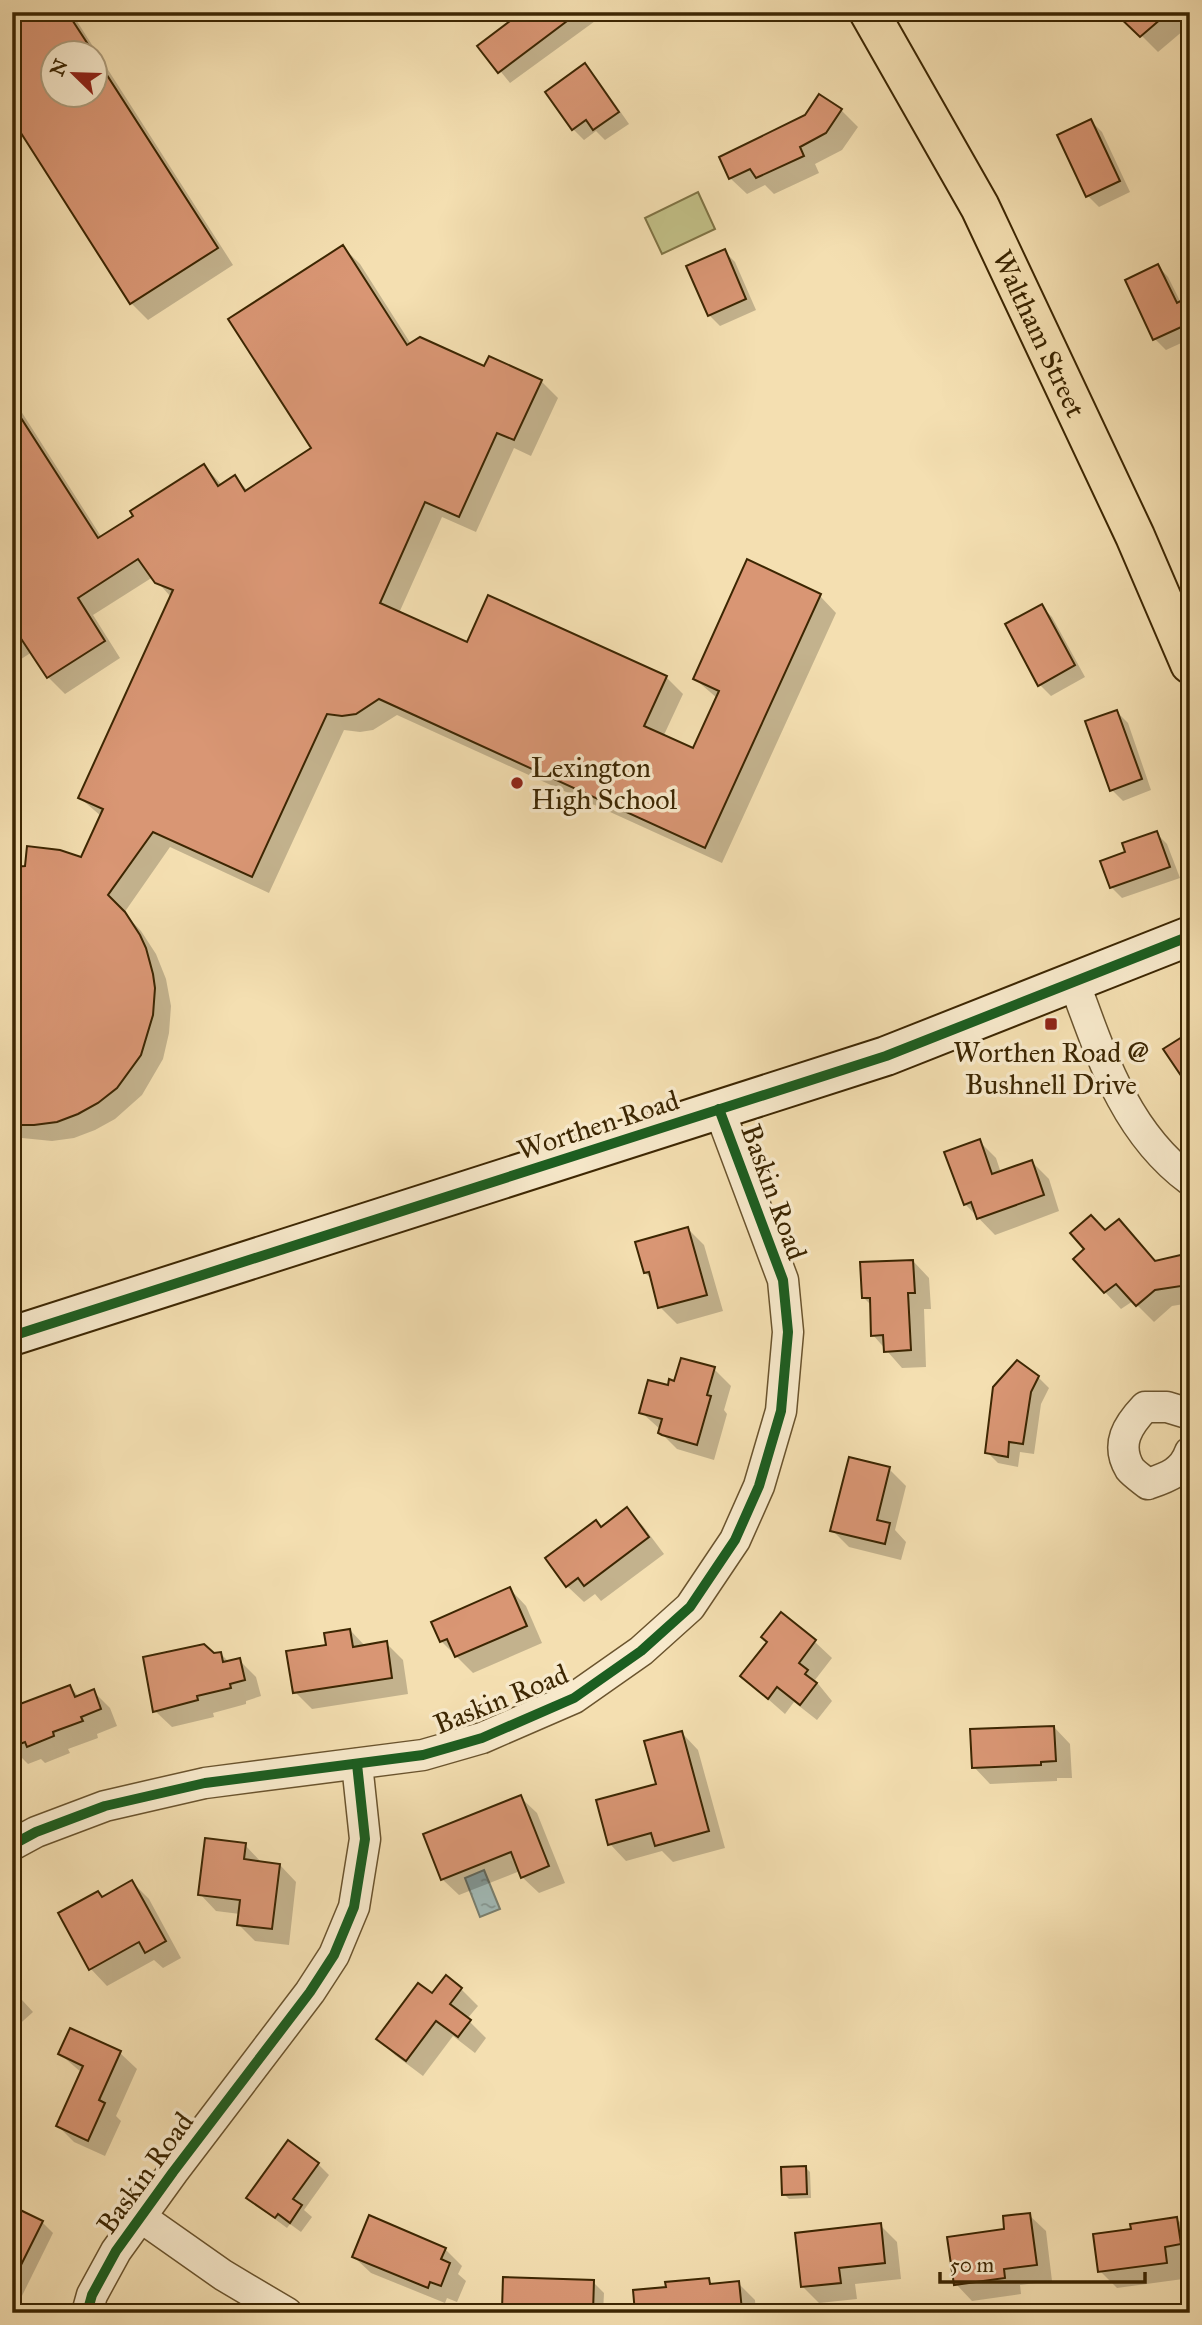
<svg xmlns="http://www.w3.org/2000/svg" width="1202" height="2325" font-family="'IM FELL Great Primer',serif">
	<style>
		.grass { fill: #c2c087; stroke: #7f7344; stroke-width: 2 }
		.water { fill: url(#water-ripples); stroke: #797f6f; stroke-width: 2 }
		.shadow { fill: #0003; fill-rule: evenodd }
		.building { fill: #d99674; stroke: #3c2602; stroke-width: 2 }
		.lines { fill: none; stroke-linecap: round; stroke-linejoin: round }
		.street-casing { stroke: #6a542e; stroke-width: 33 }
		.secondary-casing { stroke: #3c2602; stroke-width: 42 }
		.primary-casing { stroke: #3c2602; stroke-width: 42 }
		.street { stroke: #f8eacc; stroke-width: 30 }
		.secondary { stroke: #f8eacc; stroke-width: 38 }
		.primary { stroke: #f4dfb1; stroke-width: 38 }
		.cycleway-casing { stroke: #f8eacc; stroke-width: 15 }
		.cycleway { stroke: #1b5e20; stroke-width: 10 }
		.poi-dot { fill: #8f2418; stroke: #f8eacc; stroke-width: 2.5 }
		.labels { text-anchor: middle; dominant-baseline: central; stroke-width: 7; stroke-linejoin: round; paint-order: stroke }
		.street-label { font-size: 28px; fill: #3c2602; stroke: #f8eacc }
		.poi-label { font-size: 28px; fill: #3c2602; stroke: #f8eacc; text-anchor: start }
	</style>
	<defs>
		<pattern id="water-ripples" width="26" height="14" patternUnits="userSpaceOnUse" patternTransform="scale(1.75)"><rect width="26" height="14" fill="#a1bab7"/><path d="M2 4q2-2 4 0t4 0M15 11q2-2 4 0t4 0" fill="none" stroke="#849793"/></pattern>
	</defs>
	<rect width="100%" height="100%" fill="#f4dfb1"/>
	<filter id="stains"><feTurbulence type="fractalNoise" baseFrequency=".00286" numOctaves="4"/><feColorMatrix values="0 0 0 0 .2 0 0 0 0 .09 0 0 0 0 .02 0 0 0 .5 -.17"/></filter>
	<radialGradient id="worn" r=".72"><stop offset=".6" stop-color="#630" stop-opacity="0"/><stop offset="1" stop-color="#630" stop-opacity=".3"/></radialGradient>
	<path class="grass" d="M698 192 715 229 662 254 645 218Z"/>
	<path class="water" d="M484 1870 500 1909 480 1917 465 1878Z"/>
	<g class="shadow">
		<path d="M12 12H71L233 265 148 320 131 303ZM52 52H94V94H52Z"/>
		<path d="M525 12H617L606 20 602 16 510 83 480 46Z"/>
		<path d="M1118 12H1180L1190 25 1158 52Z"/>
		<path d="M585 66 596 77 629 124 605 140 596 131 584 140 573 129Z"/>
		<path d="M841 110 858 127 842 150 815 164 819 173 774 194 765 185 747 194 730 178 806 116Z"/>
		<path d="M1091 121 1102 132 1130 192 1099 207 1088 196Z"/>
		<path d="M343 247 360 264 411 344 485 368 541 381 558 398 531 456 514 448 476 532 442 517 399 613 468 645 666 677 683 694 663 737 694 751 717 698 695 679 820 596 836 613 722 863 397 715 373 730 360 732 344 730 269 893 170 847 124 913 141 931 156 954 166 979 171 1006 169 1033 163 1059 142 1095 115 1119 95 1130 74 1138 52 1141 12 1137V870L82 859 101 816 80 798 171 597 153 577 93 615 120 658 65 694 48 677 32 652 12 665V397L102 538 204 466 222 485 235 477 248 491 313 449Z"/>
		<path d="M724 251 735 262 756 310 720 326 709 315Z"/>
		<path d="M1158 266 1168 277 1181 303 1190 299V339L1166 350 1155 339Z"/>
		<path d="M1041 606 1052 617 1085 677 1051 696 1040 685Z"/>
		<path d="M1117 712 1128 723 1151 790 1123 801 1112 790Z"/>
		<path d="M1156 833 1167 844 1180 878 1122 898 1111 887 1127 853Z"/>
		<path d="M979 1141 996 1158 1001 1173 1032 1162 1049 1179 1059 1211 995 1235 965 1204Z"/>
		<path d="M1119 1221 1157 1263 1185 1256 1190 1261V1303L1172 1306 1154 1322 1133 1301 1121 1309 1105 1292 1106 1232Z"/>
		<path d="M688 1229 704 1245 723 1311 677 1324 660 1307 653 1280 645 1273Z"/>
		<path d="M913 1261 929 1278 931 1309H924L926 1367 902 1368 873 1335 872 1306 864 1298Z"/>
		<path d="M714 1369 731 1386 724 1410 727 1414 714 1460 677 1449 660 1432 661 1430 641 1412 676 1383Z"/>
		<path d="M1038 1377 1049 1388 1041 1404 1034 1454 1020 1452 1018 1467 998 1463 987 1452Z"/>
		<path d="M889 1469 906 1486 895 1530 906 1542 901 1560 849 1547 832 1530Z"/>
		<path d="M626 1510 643 1526 664 1554 601 1601 595 1594 584 1602 567 1586 602 1528Z"/>
		<path d="M510 1589 526 1606 542 1643 473 1673 441 1641Z"/>
		<path d="M781 1615 815 1642 832 1658 815 1680 832 1701 817 1720 794 1702 785 1714 742 1676 768 1642Z"/>
		<path d="M350 1630 366 1647 386 1643 403 1660 408 1694 312 1709 295 1692 328 1647Z"/>
		<path d="M221 1654 230 1663 239 1660 256 1677 261 1696 246 1701V1704L213 1713 214 1717 172 1727 155 1711 214 1655Z"/>
		<path d="M70 1687 79 1697 93 1691 110 1708 117 1726 97 1734 98 1738 68 1749 70 1753 45 1763 41 1759 28 1764 12 1748V1709Z"/>
		<path d="M1054 1727 1070 1744 1072 1778H1057V1781L990 1784 974 1767Z"/>
		<path d="M682 1733 698 1750 725 1848 673 1862 662 1851 626 1861 610 1844 658 1785Z"/>
		<path d="M520 1797 537 1813 565 1883 539 1893 522 1877 520 1871 459 1895 442 1879Z"/>
		<path d="M245 1845 262 1863 280 1865 296 1882 289 1945 255 1941 238 1924 240 1914 216 1911 200 1894Z"/>
		<path d="M132 1882 149 1899 181 1958 163 1968 154 1960 107 1986 91 1969 103 1898Z"/>
		<path d="M12 1989 33 2012 14 2029 22 2037 12 2045Z"/>
		<path d="M461 1989 478 2006 467 2019 486 2038 475 2053 453 2036 423 2076 395 2055 379 2039 433 1996Z"/>
		<path d="M120 2053 137 2069 116 2116 121 2121 105 2156 74 2142 58 2126 82 2073 60 2054Z"/>
		<path d="M318 2164 329 2175 304 2210 312 2217 301 2232 290 2224 287 2228 260 2208 249 2198Z"/>
		<path d="M805 2167 810 2172 811 2198 789 2199 784 2194Z"/>
		<path d="M12 2208 42 2222 53 2233 16 2308 12 2306Z"/>
		<path d="M1029 2215 1046 2231 1052 2281 1020 2285 1021 2294 972 2301 956 2284 1006 2231Z"/>
		<path d="M1177 2219 1190 2232V2261L1180 2263 1183 2279 1117 2288 1100 2271 1133 2231Z"/>
		<path d="M880 2225 897 2242 901 2279 855 2284 857 2299 819 2303 803 2287Z"/>
		<path d="M445 2249 462 2266 458 2274 466 2281 457 2302 447 2298 445 2303 371 2273 354 2257Z"/>
		<path d="M708 2280 714 2286 738 2283 755 2300 756 2313H637L668 2289Z"/>
		<path d="M593 2282 604 2293 603 2313H507L503 2309Z"/>
	</g>
	<g class="building">
		<path d="M12 12H67L93 52H52V94H94V55L218 248 130 304 12 119Z"/>
		<path d="M522 12H579L498 73 477 46Z"/>
		<path d="M1114 12H1169L1140 37Z"/>
		<path d="M585 63 619 112 593 130 586 120 572 130 545 92Z"/>
		<path d="M819 94 842 109 826 133 800 147 804 156 756 178 750 169 729 179 719 157 805 115Z"/>
		<path d="M1091 119 1120 181 1086 197 1057 135Z"/>
		<path d="M343 245 407 345 420 337 484 366 489 356 542 380 514 440 497 433 459 517 425 502 380 603 467 642 488 595 667 676 644 726 693 748 719 691 693 679 747 559 821 594 705 848 379 699 356 714 342 716 327 714 252 877 153 832 108 895 125 912 140 935 146 948 153 974 155 988 153 1015 141 1055 117 1088 98 1103 78 1114 57 1122 34 1125H12V867L25 866 27 846 60 850 81 857 103 809 78 798 173 590 155 583 138 559 78 598 105 641 47 678 12 625V404L98 538 133 516 130 511 204 464 218 486 235 475 245 491 311 448 228 319Z"/>
		<path d="M725 249 746 299 708 316 686 266Z"/>
		<path d="M1158 264 1177 303 1190 296V323L1153 340 1125 280Z"/>
		<path d="M1042 604 1075 665 1038 686 1005 624Z"/>
		<path d="M1117 710 1142 779 1110 791 1085 721Z"/>
		<path d="M1157 831 1170 867 1110 888 1100 861 1125 852 1122 843Z"/>
		<path d="M1190 1032V1089L1163 1049Z"/>
		<path d="M980 1139 992 1174 1032 1160 1044 1195 977 1219 971 1202 964 1205 944 1152Z"/>
		<path d="M1091 1215 1105 1230 1119 1219 1155 1261 1185 1254 1188 1285 1155 1290 1136 1306 1116 1284 1104 1293 1073 1259 1084 1249 1070 1233Z"/>
		<path d="M688 1227 707 1295 658 1308 649 1272 644 1273 635 1242Z"/>
		<path d="M913 1260 915 1293H908L911 1350 884 1352 883 1335 871 1336 870 1298H862L860 1262Z"/>
		<path d="M681 1358 715 1367 707 1395 711 1396 697 1445 662 1435 658 1433 662 1419 639 1413 648 1380 668 1385 669 1379 674 1381Z"/>
		<path d="M1017 1360 1039 1376 1031 1392 1023 1444 1009 1442 1008 1457 985 1453 993 1387Z"/>
		<path d="M849 1457 890 1467 877 1520 890 1523 885 1544 830 1531Z"/>
		<path d="M627 1507 649 1537 584 1586 578 1578 566 1587 545 1558 596 1520 601 1527Z"/>
		<path d="M510 1587 527 1626 455 1657 447 1639 440 1642 431 1622Z"/>
		<path d="M781 1612 816 1640 799 1663 808 1670 805 1674 817 1683 800 1705 777 1687 768 1699 740 1676 767 1642 761 1637Z"/>
		<path d="M350 1629 353 1647 387 1641 392 1678 293 1693 286 1651 326 1645 324 1633Z"/>
		<path d="M204 1644 214 1653 221 1652 223 1662 240 1658 245 1680 230 1684 231 1688 197 1696 198 1700 153 1712 143 1657Z"/>
		<path d="M70 1685 75 1697 94 1689 101 1709 81 1717 83 1721 53 1732 54 1736 27 1747 25 1742 12 1747V1707Z"/>
		<path d="M1054 1726 1056 1761 1041 1762V1765L972 1768 970 1729Z"/>
		<path d="M682 1731 709 1831 655 1846 651 1833 608 1845 596 1800 656 1784 644 1741Z"/>
		<path d="M521 1795 549 1866 521 1878 511 1852 441 1880 423 1834Z"/>
		<path d="M205 1838 246 1843 244 1859 280 1864 272 1929 237 1925 240 1900 198 1895Z"/>
		<path d="M132 1880 166 1941 145 1953 139 1942 89 1970 58 1913 98 1891 102 1897Z"/>
		<path d="M446 1975 462 1988 450 2004 471 2020 458 2037 436 2021 406 2061 376 2039 418 1983 432 1993Z"/>
		<path d="M70 2028 121 2051 99 2100 105 2103 88 2141 56 2126 83 2066 58 2054Z"/>
		<path d="M288 2140 319 2163 293 2199 302 2205 290 2223 278 2214 275 2218 246 2198Z"/>
		<path d="M806 2166 807 2194 782 2195 781 2167Z"/>
		<path d="M12 2206 43 2221 12 2283Z"/>
		<path d="M1030 2213 1037 2265 1004 2269 1005 2278 954 2285 947 2237 1004 2229 1003 2216Z"/>
		<path d="M369 2215 446 2248 441 2259 450 2263 441 2286 430 2282 428 2288 352 2257Z"/>
		<path d="M1177 2217 1181 2244 1165 2247 1167 2263 1098 2272 1093 2234 1131 2229 1130 2224Z"/>
		<path d="M881 2223 885 2263 839 2268 841 2283 801 2287 795 2233Z"/>
		<path d="M503 2277 594 2280 593 2313 502 2310Z"/>
		<path d="M709 2278 710 2284 739 2281 742 2310 716 2313H635L633 2290 666 2287 665 2282Z"/>
	</g>
	<g class="lines">
		<defs>
			<g id="street">
				<path d="M1074 982C1101 1055 1125 1132 1190 1180"/>
				<path d="M1190 1414 1167 1407H1145C1128 1425 1115 1444 1130 1469 1134 1474 1143 1480 1148 1484 1168 1477 1183 1472 1190 1452"/>
				<path d="M12 1845 36 1832 105 1806 205 1783 423 1755 482 1738 574 1698 641 1651 690 1607 735 1540 759 1486 781 1411 788 1332 783 1280 719 1109"/>
				<path d="M142 2218 223 2275 287 2313"/>
				<path d="M87 2313 92 2295 116 2251 173 2172 310 1992 334 1955 354 1907 365 1839 357 1764"/>
			</g>
			<path id="secondary" d="M12 1336 886 1056 1190 936"/>
			<g id="primary">
				<path id="s1" d="M869 12 980 207 1135 536 1190 664"/>
			</g>
		</defs>
		<use href="#street" class="street-casing"/>
		<use href="#secondary" class="secondary-casing"/>
		<use href="#primary" class="primary-casing"/>
		<use href="#street" class="street"/>
		<use href="#secondary" class="secondary"/>
		<use href="#primary" class="primary"/>
		<defs>
			<g id="cycleway">
				<path d="M12 1336 886 1056 1190 936"/>
				<path d="M12 1845 36 1832 105 1806 205 1783 423 1755 482 1738 574 1698 641 1651 690 1607 735 1540 759 1486 781 1411 788 1332 783 1280 719 1109"/>
				<path d="M87 2313 92 2295 116 2251 173 2172 310 1992 334 1955 354 1907 365 1839 357 1764"/>
			</g>
		</defs>
		<use href="#cycleway" class="cycleway-casing"/>
		<use href="#cycleway" class="cycleway"/>
	</g>
	<g class="poi-dot">
		<circle cx="517" cy="783" r="7"/>
		<rect x="1044" y="1017" width="14" height="14" rx="3.5"/>
	</g>
	<g class="labels">
		<g class="street-label">
			<text stroke="none"><textPath href="#s1" startOffset="364">Waltham Street</textPath></text>
			<text transform="translate(598 1125) rotate(-18)">Worthen Road</text>
			<text transform="translate(774 1192) rotate(70)">Baskin Road</text>
			<text transform="translate(501 1699) rotate(-22)">Baskin Road</text>
			<text transform="translate(145 2173) rotate(-54)">Baskin Road</text>
		</g>
		<g class="poi-label">
			<text x="531" y="767">Lexington<tspan x="531" dy="32">High School</tspan></text>
			<text x="1051" y="1052" text-anchor="middle">Worthen Road @<tspan x="1051" dy="32">Bushnell Drive</tspan></text>
		</g>
	</g>
	<rect width="1202" height="2325" fill="none" stroke="#f4dfb1" stroke-width="42"/>
	<rect x="14" y="14" width="1174" height="2297" fill="none" stroke="#3c2602" stroke-width="3.5"/>
	<rect x="21" y="21" width="1160" height="2283" fill="none" stroke="#3c2602" stroke-width="2"/>
	<g transform="translate(74 74) rotate(293)"><circle r="33" fill="#f8eacc" stroke="#ad9c7b" stroke-width="2"/>
	<path d="M0-5L12 26L0 18L-12 26Z" fill="#8f2418"/>
	<text y="-10" font-size="19" font-weight="bold" text-anchor="middle" fill="#3c2602">N</text>
	</g>
	<path d="M940 2272v10h205v-10" fill="none" stroke="#3c2602" stroke-width="3.5"/>
	<text x="950" y="2272" font-size="21" fill="#3c2602" stroke="#f8eacc" stroke-width="5" paint-order="stroke">50 m</text>
	<rect width="100%" height="100%" filter="url(#stains)"/>
	<rect width="100%" height="100%" fill="url(#worn)"/>
</svg>
